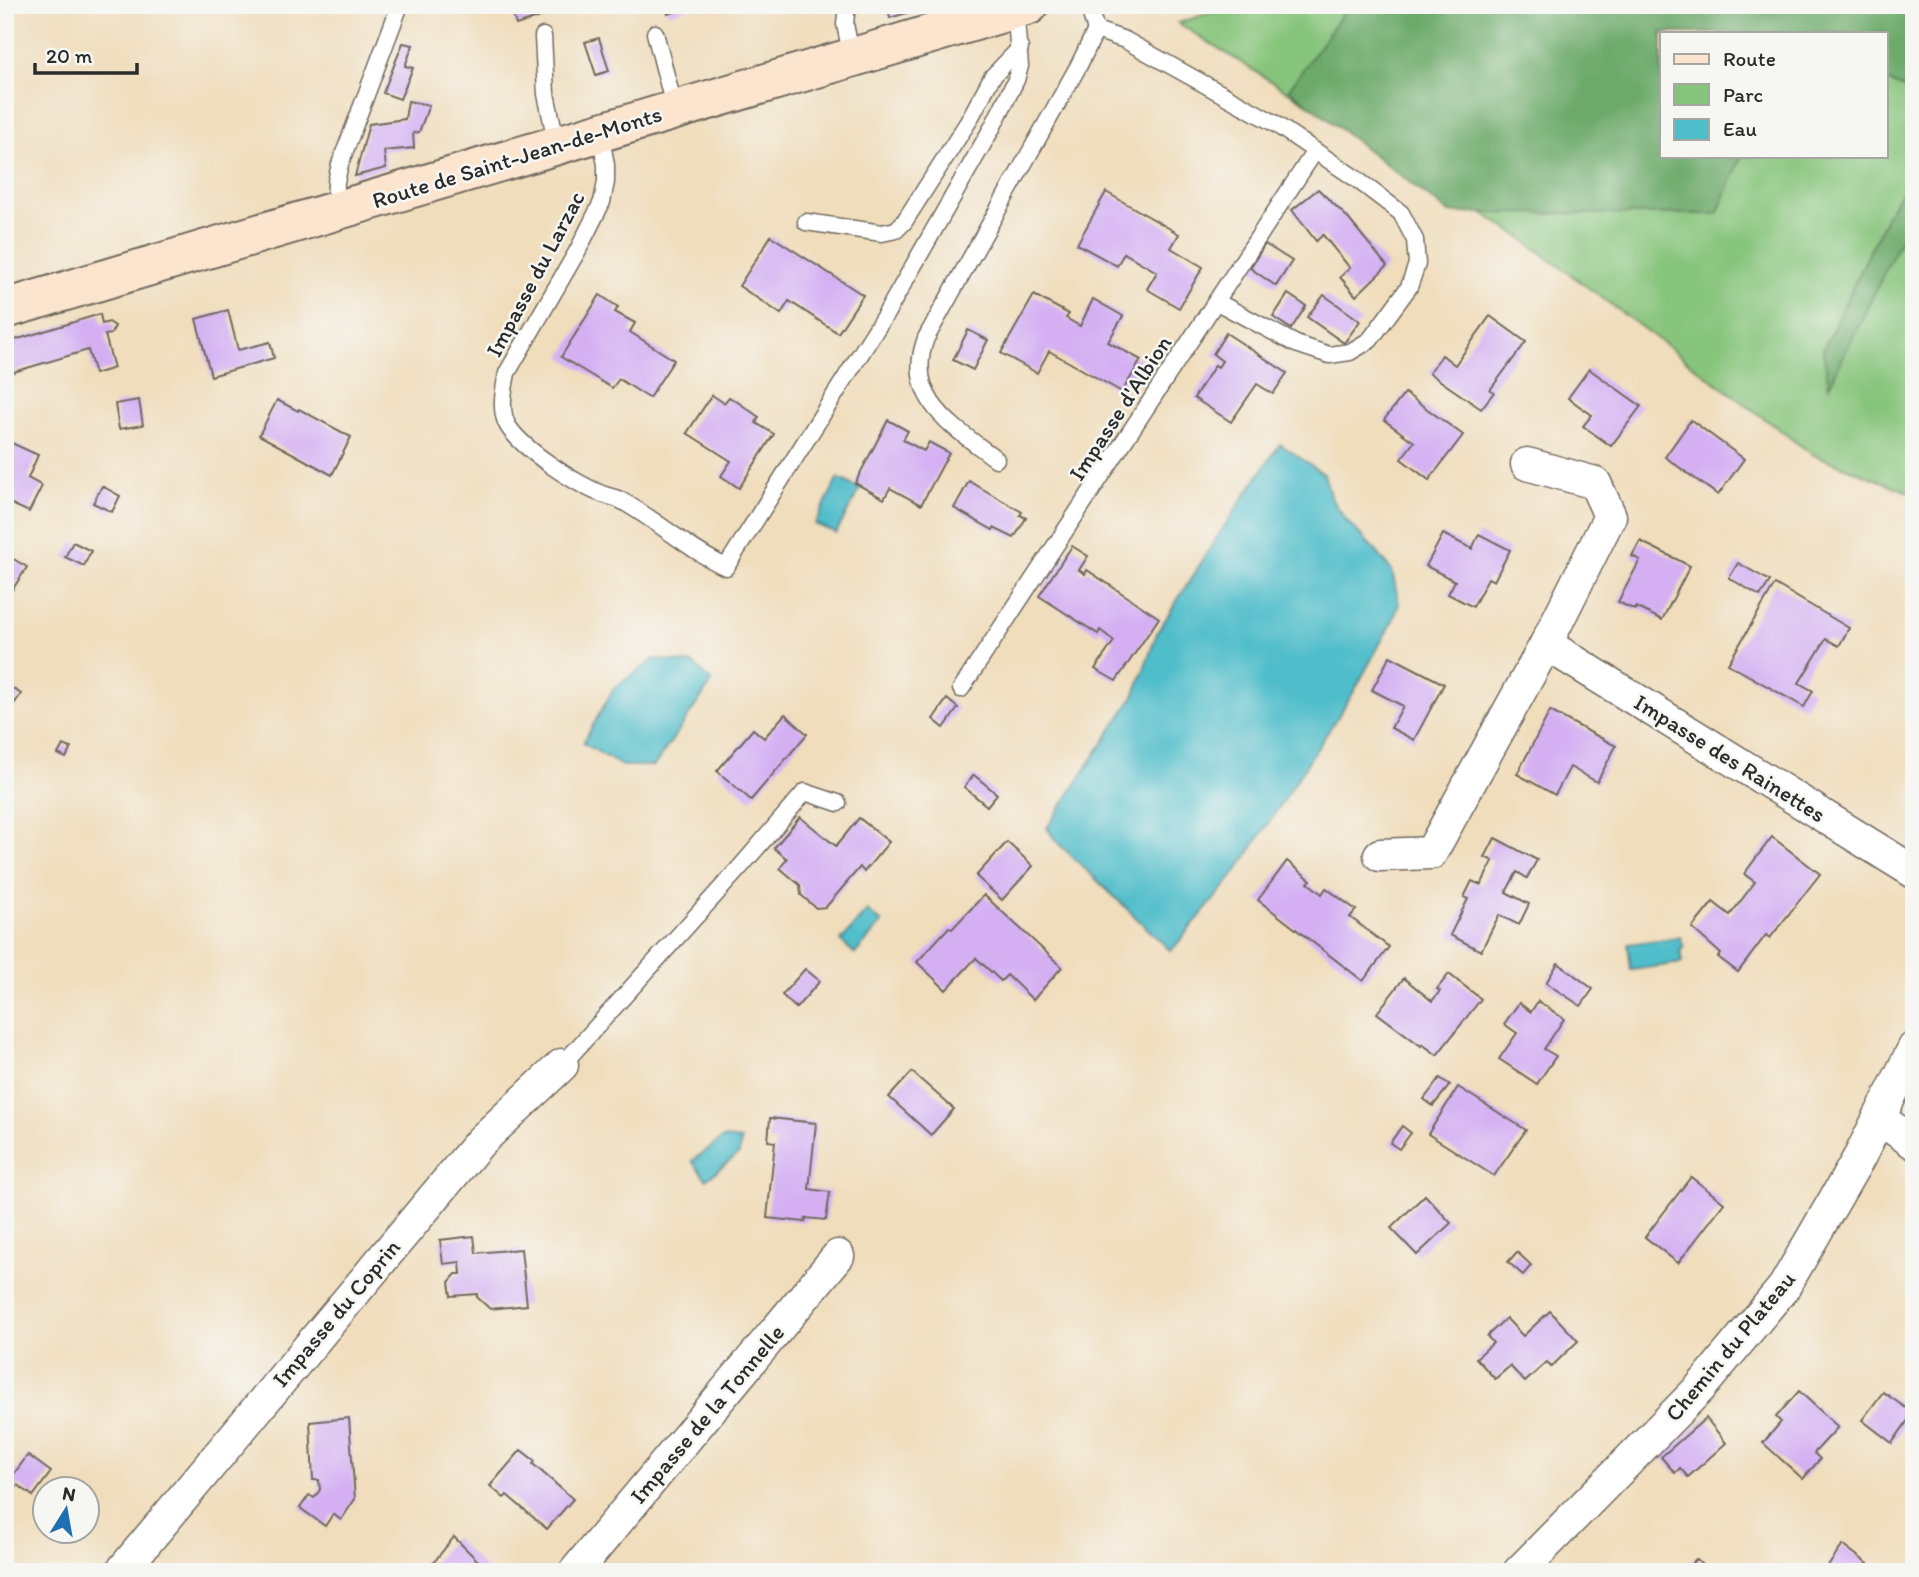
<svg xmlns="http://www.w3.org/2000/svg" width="1919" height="1577" font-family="Itim,sans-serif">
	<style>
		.green { fill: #87c47b; stroke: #597853; stroke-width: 2; fill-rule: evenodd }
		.forest { fill: #6daa6b; stroke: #4c6a4b; stroke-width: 2 }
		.water { fill: #50bdca; stroke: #3e747a; stroke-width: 2 }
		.building { fill: #d4b0f3 }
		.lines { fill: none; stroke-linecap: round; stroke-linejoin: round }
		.lane-casing { stroke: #70695e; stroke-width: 19 }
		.street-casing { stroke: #70695e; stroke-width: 35 }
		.secondary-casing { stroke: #70695e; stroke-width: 42 }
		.lane { stroke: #fff; stroke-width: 16 }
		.street { stroke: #fff; stroke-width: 32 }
		.secondary { stroke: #fce5cf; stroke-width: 38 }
		.labels { text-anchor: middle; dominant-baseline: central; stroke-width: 5; stroke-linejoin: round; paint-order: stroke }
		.street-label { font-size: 23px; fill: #2b2b2b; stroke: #f6f6f2 }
	</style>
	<rect width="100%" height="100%" fill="#f6f6f2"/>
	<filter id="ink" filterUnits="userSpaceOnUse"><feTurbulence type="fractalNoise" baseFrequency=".0143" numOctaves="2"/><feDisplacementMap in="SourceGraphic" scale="14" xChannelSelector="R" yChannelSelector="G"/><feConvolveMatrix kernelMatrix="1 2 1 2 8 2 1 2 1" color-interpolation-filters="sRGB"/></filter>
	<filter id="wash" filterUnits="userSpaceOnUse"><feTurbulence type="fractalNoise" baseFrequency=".00686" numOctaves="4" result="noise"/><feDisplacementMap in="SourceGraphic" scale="28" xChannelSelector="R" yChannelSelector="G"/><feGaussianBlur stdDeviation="1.57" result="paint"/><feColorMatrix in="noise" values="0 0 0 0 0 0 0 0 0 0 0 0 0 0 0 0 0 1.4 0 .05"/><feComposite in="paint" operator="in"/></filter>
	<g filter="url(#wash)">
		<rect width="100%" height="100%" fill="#f0ddbc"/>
		<path class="green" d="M1235 5H1914V494L1812 454 1520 237 1178 23ZM1662 33H1886V156H1662Z"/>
		<g class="forest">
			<path d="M1349 5H1914V113L1910 90 1886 81V33H1662V156H1742L1717 214 1449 213 1289 89Z"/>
			<path d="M1914 171V212L1829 386 1823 350 1888 213Z"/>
		</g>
		<g class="water">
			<path d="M1280 444 1324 474 1331 498 1347 521 1377 552 1392 571 1399 604 1393 620 1353 693 1249 853 1232 878 1171 951 1056 841 1047 828 1135 694 1157 633 1217 537Z"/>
			<path d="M838 478 860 489 836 533 815 524Z"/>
			<path d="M655 659 694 664 712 682 654 766H622L583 743 614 688Z"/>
			<path d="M867 911 882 923 855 954 841 941Z"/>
			<path d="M1680 937 1684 948 1680 950 1682 963 1631 970 1628 944Z"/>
			<path d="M723 1138 741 1140 739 1154 706 1179 692 1161Z"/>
		</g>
		<g id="blocks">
			<g class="building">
				<path d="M510 5H574V6L516 25Z"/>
				<path d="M666 5H693V6L668 14Z"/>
				<path d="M887 5H929L930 6 890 18Z"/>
				<path d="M599 38 609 71 596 75 585 42Z"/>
				<path d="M403 43 413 45 405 66 413 68 400 99 383 93Z"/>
				<path d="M408 101 429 105 419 132 413 133 414 148 384 151 386 168 355 176 369 124 405 119Z"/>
				<path d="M1318 189 1347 217 1387 266 1356 296 1340 277 1350 268 1323 235 1316 241 1292 210Z"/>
				<path d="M1106 192 1179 234 1171 248 1203 267 1179 308 1147 289 1157 272 1124 253 1117 266 1077 244Z"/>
				<path d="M771 236 863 295 838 333 789 301 781 314 739 286Z"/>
				<path d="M1265 244 1292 261 1276 286 1250 268Z"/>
				<path d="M1288 294 1306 306 1291 329 1273 317Z"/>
				<path d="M600 295 618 307 615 312 635 323 630 332 674 360 649 398 619 379 612 388 561 357Z"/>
				<path d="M1034 295 1069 314 1066 318 1080 326 1093 299 1123 316 1108 342 1141 360 1122 392 1049 351 1037 373 1001 353Z"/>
				<path d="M1324 295 1360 321 1344 343 1307 317Z"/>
				<path d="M228 310 238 350 270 342 274 358 211 376 196 319Z"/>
				<path d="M100 314 102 324 109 322 115 326 111 334 105 335 114 368 95 374 88 350 10 373 5 358V343Z"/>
				<path d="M1490 316 1526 342 1490 390 1494 392 1481 409 1429 373 1442 355 1455 365Z"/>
				<path d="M968 330 988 340 973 370 953 360Z"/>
				<path d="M1226 333 1287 373 1273 394 1257 384 1231 422 1194 398 1215 365 1218 367 1222 361 1213 354Z"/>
				<path d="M1589 369 1641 406 1611 446 1583 426 1592 415 1568 398Z"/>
				<path d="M1405 393 1463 435 1429 480 1401 459 1414 442 1384 420Z"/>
				<path d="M712 395 724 403 729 397 739 403 759 417 756 423 774 434 739 488 721 476 731 461 687 433Z"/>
				<path d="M139 400 143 425 119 429 115 404Z"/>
				<path d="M277 400 298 411 299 409 351 437 332 475 259 435Z"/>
				<path d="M888 420 908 431 903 440 924 451 929 442 949 453 921 505 890 488 884 499 855 483Z"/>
				<path d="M1691 420 1744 459 1718 495 1665 457Z"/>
				<path d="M5 440 38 455 28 478 42 486 29 512 5 501Z"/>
				<path d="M969 481 1022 512 1020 515 1026 518 1014 538 994 528 993 530 954 508Z"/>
				<path d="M102 486 120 496 112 512 93 503Z"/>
				<path d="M1443 534 1472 549 1479 534 1510 550 1494 581 1488 578 1473 607 1448 594 1455 581 1426 566Z"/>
				<path d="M1640 541 1690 566 1662 620 1636 607 1635 610 1618 602 1640 560 1632 556Z"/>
				<path d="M73 542 91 551 84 566 65 557Z"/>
				<path d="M1072 546 1088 556 1079 570 1085 574 1087 570 1159 618 1116 681 1095 669 1114 641 1100 630 1098 634 1039 596Z"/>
				<path d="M5 554 27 567 5 601Z"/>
				<path d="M1738 563 1770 581 1760 596 1729 578Z"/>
				<path d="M1775 584 1849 628 1839 646 1826 639 1799 683 1813 691 1804 707 1728 664Z"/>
				<path d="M1390 656 1444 684 1414 740 1391 728 1403 706 1372 690Z"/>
				<path d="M5 683 21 694 12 707 5 702Z"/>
				<path d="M947 699 958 708 944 728 933 719Z"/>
				<path d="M1550 711 1616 746 1597 782 1570 767 1555 795 1517 774Z"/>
				<path d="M785 714 807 734 751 800 717 771 753 729 764 738Z"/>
				<path d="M63 745 71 748 66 758 58 754Z"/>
				<path d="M974 775 997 794 987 806 964 787Z"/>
				<path d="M800 817 836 846 859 818 889 842 864 872 860 867 826 907 816 908 801 895 800 885 780 868 787 859 774 848Z"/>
				<path d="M1772 837 1820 874 1770 938 1766 935 1738 972 1718 957 1721 954 1692 928 1713 902 1730 915 1755 882 1744 874Z"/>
				<path d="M1495 838 1537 860 1527 878 1517 872 1506 892 1529 904 1519 925 1499 915 1481 951 1450 935 1468 899 1464 897 1472 881 1481 885 1493 861 1485 857Z"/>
				<path d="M1007 842 1033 866 1002 900 976 876Z"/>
				<path d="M1287 861 1311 880 1308 883 1322 894 1326 888 1356 910 1350 917 1389 947 1363 981 1258 900Z"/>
				<path d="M984 895 1062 967 1033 1000 1007 975 1001 981 976 958 946 990 917 962 949 927 952 929Z"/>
				<path d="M1558 963 1593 989 1581 1006 1546 983Z"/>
				<path d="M805 969 820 981 796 1008 782 995Z"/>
				<path d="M1449 974 1481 999 1437 1055 1422 1044 1421 1046 1377 1013 1404 978 1432 1001 1440 991 1437 989Z"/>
				<path d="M1538 1001 1564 1019 1544 1049 1556 1056 1537 1084 1499 1059 1517 1033 1504 1024 1519 1003 1531 1012Z"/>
				<path d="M912 1072 954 1109 931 1135 889 1097Z"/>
				<path d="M1440 1078 1450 1085 1433 1106 1424 1099Z"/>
				<path d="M1458 1087 1526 1130 1494 1176 1428 1134Z"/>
				<path d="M770 1118 816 1123 809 1189 830 1192 826 1220 806 1218 805 1222 767 1218 775 1142 768 1141Z"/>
				<path d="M1402 1126 1411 1133 1399 1149 1390 1143Z"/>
				<path d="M1691 1177 1724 1203 1678 1263 1645 1237Z"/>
				<path d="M1425 1195 1451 1223 1417 1255 1391 1228Z"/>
				<path d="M474 1236 476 1253 521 1249 527 1305 490 1309 477 1297V1294L451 1296 449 1282 456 1274H461L460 1262 443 1264 440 1240Z"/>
				<path d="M1517 1252 1531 1265 1523 1275 1508 1262Z"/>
				<path d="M1550 1311 1578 1341 1551 1367 1547 1362 1525 1382 1510 1366 1495 1379 1476 1358 1493 1343 1487 1336 1506 1318 1523 1336Z"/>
				<path d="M1799 1391 1838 1427 1814 1453 1820 1459 1803 1479 1763 1443 1781 1422 1776 1417Z"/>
				<path d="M1883 1392 1913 1413 1892 1443 1862 1420Z"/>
				<path d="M349 1418 355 1499 341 1520 333 1514 325 1526 300 1508 309 1495 314 1498 320 1490 319 1480H313L310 1422Z"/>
				<path d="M1706 1418 1726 1443 1688 1477 1680 1468 1675 1473 1661 1457Z"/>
				<path d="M521 1450 535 1461 533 1464 573 1499 547 1529 507 1495 504 1498 490 1486Z"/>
				<path d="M28 1455 51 1472 33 1496 18 1485 5 1501V1476L10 1479Z"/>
				<path d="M454 1537 489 1572H426Z"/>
				<path d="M1843 1545 1871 1566 1867 1572H1824Z"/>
				<path d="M1696 1559 1709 1572H1683Z"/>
			</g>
		</g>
	</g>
	<g filter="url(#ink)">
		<use href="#blocks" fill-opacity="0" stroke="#70695e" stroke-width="2"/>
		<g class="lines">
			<defs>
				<g id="lane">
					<path d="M847 5 845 24 852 58"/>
					<path d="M1088 5 1096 30 1125 40 1274 123 1355 178 1401 213 1415 240 1417 264 1409 287 1370 340 1350 352 1329 355 1296 344 1217 302"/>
					<path d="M655 33 675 110"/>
					<path d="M543 36 546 94 557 145"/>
					<path d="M600 132 606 165V182L602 202 578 250 507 373C504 389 499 411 508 426 522 449 576 484 602 494 609 497 616 497 622 501 658 521 689 550 726 567L887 312 992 128 1016 80 1020 66 1015 9"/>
					<path d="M335 211 336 182 340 164 400 5"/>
					<path d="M806 222 882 233 896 230 904 222 968 122 992 77 1020 48"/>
					<path d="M996 459C954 427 903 399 926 338L1079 65 1096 30"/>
					<path d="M961 689 1315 151"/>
					<path d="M562 1065 742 865 805 792 838 803"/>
				</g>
				<g id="street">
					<path d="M1546 644 1914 872"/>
					<path d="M1380 855 1431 853 1546 644 1610 516 1595 483 1527 464"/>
					<path d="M1879 1118 1914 1143"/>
					<path d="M121 1572 480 1142 562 1065"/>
					<path d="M575 1572 838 1256"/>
					<path d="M1519 1572 1700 1388 1784 1287 1860 1156 1914 1048"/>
				</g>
				<path id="secondary" d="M5 309 1029 5"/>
			</defs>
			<use href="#lane" class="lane-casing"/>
			<use href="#street" class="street-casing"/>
			<use href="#secondary" class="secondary-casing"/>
			<use href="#lane" class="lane"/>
			<use href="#street" class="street"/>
			<use href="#secondary" class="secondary"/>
		</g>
	</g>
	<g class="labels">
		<g class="street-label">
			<text transform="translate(517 157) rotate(-17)">Route de Saint-Jean-de-Monts</text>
			<text transform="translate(535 274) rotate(-62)">Impasse du Larzac</text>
			<text transform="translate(1120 408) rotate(-57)">Impasse d'Albion</text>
			<text transform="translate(1730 758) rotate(32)">Impasse des Rainettes</text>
			<text transform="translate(336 1313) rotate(-50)">Impasse du Coprin</text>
			<text transform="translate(1730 1346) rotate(-50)">Chemin du Plateau</text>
			<text transform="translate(707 1414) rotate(-50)">Impasse de la Tonnelle</text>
		</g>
	</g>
	<rect width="1919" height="1577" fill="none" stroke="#f6f6f2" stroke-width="28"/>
	<rect x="1660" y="32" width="228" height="126" fill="#f6f6f2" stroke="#a5a5a2" stroke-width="2"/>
	<rect x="1674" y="54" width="35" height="10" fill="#fce5cf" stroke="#a5a5a2" stroke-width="2"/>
	<text x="1723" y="66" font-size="21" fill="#2b2b2b">Route</text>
	<rect x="1674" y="84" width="35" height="21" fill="#87c47b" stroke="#a5a5a2" stroke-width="2"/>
	<text x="1723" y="102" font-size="21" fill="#2b2b2b">Parc</text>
	<rect x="1674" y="119" width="35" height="21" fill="#50bdca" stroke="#a5a5a2" stroke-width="2"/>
	<text x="1723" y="136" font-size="21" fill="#2b2b2b">Eau</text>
	<g transform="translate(66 1510) rotate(11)"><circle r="33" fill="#f6f6f2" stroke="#a5a5a2" stroke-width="2"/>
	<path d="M0-5L12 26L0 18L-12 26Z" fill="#1f6fb2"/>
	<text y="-10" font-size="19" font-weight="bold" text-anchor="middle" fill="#2b2b2b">N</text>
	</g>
	<path d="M35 63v10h102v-10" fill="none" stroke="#2b2b2b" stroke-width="3.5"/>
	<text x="46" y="63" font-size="21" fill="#2b2b2b" stroke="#f6f6f2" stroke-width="5" paint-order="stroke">20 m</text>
</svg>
